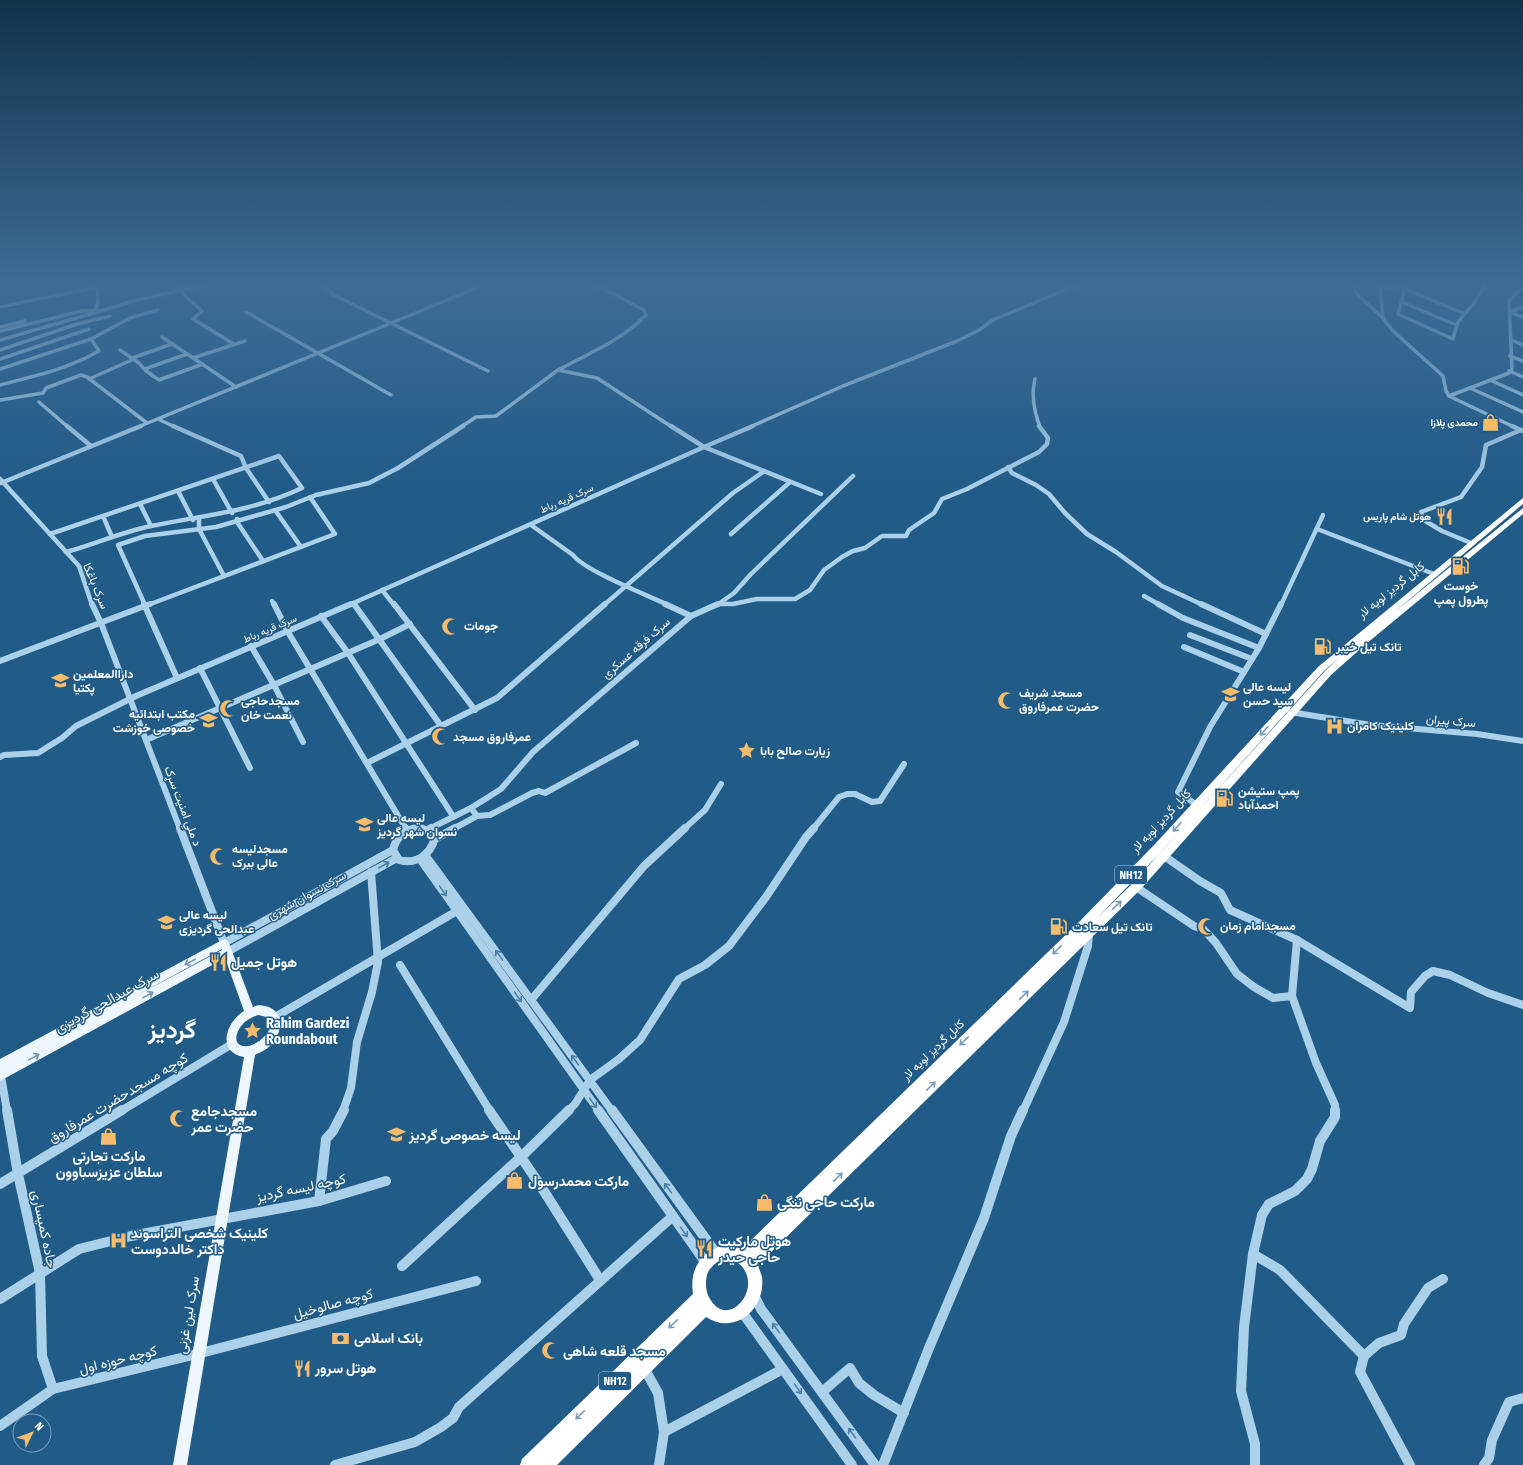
<svg xmlns="http://www.w3.org/2000/svg" width="1523" height="1465" font-family="'Fira Sans Condensed',Vazirmatn,sans-serif">
	<style>
		.lines { fill: none; stroke-linecap: round; stroke-linejoin: round }
		.minor-far4 { stroke: #abd0ea; stroke-width: 3.5 }
		.minor-far3 { stroke: #abd0ea; stroke-width: 4.5 }
		.minor-far2 { stroke: #abd0ea; stroke-width: 6 }
		.minor-far1 { stroke: #abd0ea; stroke-width: 8 }
		.minor { stroke: #abd0ea; stroke-width: 10 }
		.major { fill: #eef7fe; fill-rule: evenodd }
		.highway { fill: #fff; fill-rule: evenodd }
		.oneway { stroke: #7a9db7 }
		.oneway2 { stroke: #4a7ea5 }
		.oneway3 { stroke: #7399b7 }
		.labels { text-anchor: middle; dominant-baseline: central; stroke-width: 3; stroke-linejoin: round; paint-order: stroke }
		.far-poi-label { font-size: 10px; font-weight: bold; fill: #fff; stroke: #215b87; text-anchor: end }
		.far-street-label { font-size: 10px; fill: #fff; stroke: #215b87 }
		.shield { fill: #215b87; stroke: #bccedb; stroke-width: 1 }
		.shield-label { font-size: 11px; font-weight: bold; fill: #fff }
		.street-label { font-size: 12px; fill: #fff; stroke: #215b87 }
		.poi-label { font-size: 12px; font-weight: bold; fill: #fff; stroke: #215b87; text-anchor: start }
		.near-poi-label { font-size: 14px; font-weight: bold; fill: #fff; stroke: #215b87; text-anchor: start }
		.near-street-label { font-size: 14px; fill: #fff; stroke: #215b87 }
		.near-town-label { font-size: 24px; font-weight: bold; fill: #fff; stroke: #215b87 }
	</style>
	<rect width="100%" height="100%" fill="#215b87"/>
	<g class="lines">
		<g class="minor-far4">
			<path d="M183 284 178 286 179 290 202 311 193 319 234 344"/>
			<path d="M321 284 331 291 332 294 488 371"/>
			<path d="M594 284 644 310 646 315C622 340 588 354 558 370L597 378 672 427"/>
			<path d="M1353 284 1356 293 1383 318 1393 331 1443 376 1446 391 1449 396 1514 427"/>
			<path d="M1406 284 1398 314 1453 339 1458 322 1474 303 1486 284"/>
			<path d="M1405 289 1463 313"/>
			<path d="M1402 302 1456 325"/>
			<path d="M0 307 97 287"/>
			<path d="M94 312 98 303 97 284"/>
			<path d="M246 312 391 395"/>
			<path d="M1510 312 1523 307"/>
			<path d="M1510 312 1523 317"/>
			<path d="M1383 318 1380 286 1392 289 1398 284"/>
			<path d="M0 327 25 321"/>
			<path d="M0 331 82 311 97 310"/>
			<path d="M162 337 236 387"/>
			<path d="M0 340 138 300 208 284"/>
			<path d="M1511 340 1523 345"/>
			<path d="M0 350 77 324 110 316"/>
			<path d="M120 350 139 363 146 371 159 380 203 364"/>
			<path d="M1510 356 1523 361"/>
			<path d="M132 358 172 344"/>
			<path d="M193 358 245 341"/>
			<path d="M0 359 89 329"/>
			<path d="M0 369 91 339 130 318 158 310"/>
			<path d="M145 369 187 354"/>
			<path d="M1509 371 1523 377"/>
			<path d="M89 379 134 359"/>
			<path d="M1035 379C1031 395 1034 411 1040 427"/>
			<path d="M1490 380 1523 395"/>
			<path d="M0 385C34 376 68 369 99 351L91 339"/>
			<path d="M1470 388 1523 412"/>
			<path d="M1449 396 1509 373 1512 369 1509 301 1517 292 1523 289"/>
			<path d="M0 400 43 393 46 388 81 375 87 377 147 423"/>
			<path d="M39 402 68 427"/>
			<path d="M158 419 175 427"/>
			<path d="M138 427 486 284"/>
			<path d="M461 427 476 417 496 416 558 370"/>
			<path d="M750 427 843 386 957 341 979 330 993 320 1079 284"/>
		</g>
		<g class="minor-far3">
			<path d="M67 426 91 446"/>
			<path d="M173 426 241 456 246 468 269 502"/>
			<path d="M1512 426 1523 431"/>
			<path d="M704 447 753 426"/>
			<path d="M704 447 821 494"/>
			<path d="M1008 467 1012 473 1036 485 1049 494 1065 513 1087 534 1116 552 1162 586 1203 605"/>
			<path d="M0 479 79 566 92 605"/>
			<path d="M213 479 232 513"/>
			<path d="M1 483 141 426"/>
			<path d="M178 491 193 520"/>
			<path d="M140 504 151 526"/>
			<path d="M275 510 301 547"/>
			<path d="M103 516 112 537"/>
			<path d="M199 519V529L224 576"/>
			<path d="M237 519V522L263 561"/>
			<path d="M531 525 573 555C585 571 647 595 668 605"/>
			<path d="M1317 529 1434 574"/>
			<path d="M50 534 279 456 302 488C251 512 205 515 151 526 122 532 95 544 66 552"/>
			<path d="M731 534 790 482"/>
			<path d="M1471 543 1442 531 1422 519 1421 512 1461 497 1482 467 1486 445 1521 430"/>
			<path d="M382 590 394 605"/>
			<path d="M1144 596 1160 605"/>
			<path d="M272 601 274 605"/>
			<path d="M353 603 354 605"/>
			<path d="M719 604H733L757 599H795L810 590 824 570 842 557 853 551 865 548 882 536H906L909 530 934 513 942 499 967 489 1039 452 1047 444 1048 438 1039 426"/>
			<path d="M145 605 118 545 145 536 216 527 286 507 316 495 369 483 398 468 463 426"/>
			<path d="M148 605 335 534 310 497"/>
			<path d="M349 605 704 447 671 426"/>
			<path d="M604 605 733 493 763 472"/>
			<path d="M717 605 734 593 751 574 853 476"/>
			<path d="M1281 605 1323 515"/>
		</g>
		<g class="minor-far2">
			<path d="M92 604 101 623 180 829"/>
			<path d="M144 604 177 678"/>
			<path d="M274 604 288 632 406 829"/>
			<path d="M354 604 441 726"/>
			<path d="M394 604 475 710"/>
			<path d="M665 604 691 616"/>
			<path d="M1158 604 1183 618 1259 648"/>
			<path d="M1201 604 1266 634"/>
			<path d="M321 616 348 653 453 816"/>
			<path d="M1190 635 1252 659"/>
			<path d="M251 646 274 685 303 742"/>
			<path d="M1184 647 1244 672"/>
			<path d="M0 661 150 604"/>
			<path d="M200 668 250 768"/>
			<path d="M1290 712 1371 725 1477 734 1523 741"/>
			<path d="M146 740 380 639 410 624"/>
			<path d="M0 757 4 755 38 753 62 738 76 726 136 696 351 604"/>
			<path d="M367 763 497 698 605 604"/>
			<path d="M1197 805 1178 792 1210 727 1259 648 1281 604"/>
			<path d="M477 816 490 815 532 793 539 791 545 793 636 743"/>
			<path d="M412 829 419 828 423 829"/>
			<path d="M429 829 471 808 501 789 533 752 691 616 718 604"/>
			<path d="M453 829 477 816 471 808"/>
			<path d="M684 829 705 810 721 784"/>
			<path d="M813 829 839 797 847 794H855L872 802 880 801 904 764"/>
		</g>
		<g class="minor-far1">
			<path d="M180 828 224 943 393 850"/>
			<path d="M405 828 407 831"/>
			<path d="M417 828C404 830 396 837 393 850L399 860C416 865 430 855 435 838L431 832 420 828"/>
			<path d="M428 830 431 828"/>
			<path d="M435 839 455 828"/>
			<path d="M426 856 612 1111"/>
			<path d="M1164 856 1200 881 1221 893 1230 910 1297 940 1410 1008 1411 992 1425 976 1433 971 1450 975 1488 993 1523 1005"/>
			<path d="M420 859 599 1111"/>
			<path d="M1136 887 1194 926 1203 929 1207 933 1216 943 1237 974 1254 987 1273 998 1292 996"/>
			<path d="M1297 940 1292 996 1316 1063 1335 1105V1111"/>
			<path d="M227 952 397 858"/>
			<path d="M400 965 490 1111"/>
			<path d="M531 1000 644 866 685 828"/>
			<path d="M275 1017 457 911"/>
			<path d="M0 1070 7 1111"/>
			<path d="M121 1111 232 1044"/>
			<path d="M343 1111 351 1088 357 1042 372 992 378 962 371 872"/>
			<path d="M568 1111 575 1104 590 1080 619 1059 640 1040 679 979 705 965 729 946 766 897 806 837 814 828"/>
			<path d="M1023 1111 1064 1022 1088 946 1089 932"/>
		</g>
		<g class="minor">
			<path d="M7 1110 18 1174 40 1273 42 1356 53 1389"/>
			<path d="M489 1110 542 1188 600 1280"/>
			<path d="M598 1110 706 1263"/>
			<path d="M612 1110 716 1253"/>
			<path d="M0 1184 122 1110"/>
			<path d="M319 1201 326 1139 333 1131 344 1110"/>
			<path d="M1253 1254 1280 1270 1364 1356"/>
			<path d="M402 1266 521 1157 569 1110"/>
			<path d="M754 1295 761 1309 875 1465"/>
			<path d="M0 1299 79 1249 131 1236 319 1201 386 1181"/>
			<path d="M742 1312 852 1465"/>
			<path d="M644 1368 658 1393 664 1432 659 1465"/>
			<path d="M822 1392 850 1368 859 1383 874 1395 904 1413"/>
			<path d="M0 1426 53 1389 197 1354 476 1281"/>
			<path d="M664 1432 783 1369"/>
			<path d="M335 1465 415 1442 441 1427 453 1418 459 1407 673 1216"/>
			<path d="M883 1465 929 1348 984 1218 1011 1136 1023 1110"/>
			<path d="M1255 1465V1444L1241 1391 1244 1327 1253 1254 1262 1215 1269 1204 1295 1191 1307 1179 1312 1169 1320 1141 1335 1117V1110"/>
			<path d="M1410 1465 1360 1372 1364 1356 1379 1343 1401 1335 1404 1324 1428 1288 1443 1279"/>
			<path d="M1484 1465 1489 1458 1492 1440 1509 1402 1523 1398"/>
		</g>
		<path class="major" d="M224 939 227 940 229 943 253 1007C258 1005 260 1005 265 1006 284 1010 283 1030 273 1043 268 1049 261 1052 255 1055L187 1465H173L244 1057C216 1052 226 1022 244 1011L225 958 0 1081V1059ZM222 949V950L132 998ZM258 1015C262 1016 267 1016 269 1020 276 1030 257 1045 248 1046 233 1048 234 1034 242 1025 246 1020 252 1017 258 1015Z"/>
		<path class="highway" d="M1523 498V504L1392 614 1523 508V514L1366 644 1331 675 1140 890 758 1265C759 1269 761 1273 762 1277 766 1309 735 1336 706 1317L557 1465H520L522 1459 693 1294C689 1267 702 1252 727 1243L742 1249 1080 921 1155 844 1318 667ZM1340 657 1325 671 1132 884 1097 918 1163 850 1324 671ZM727 1257C774 1274 731 1335 710 1299 705 1292 705 1280 708 1272 712 1265 719 1260 727 1257Z"/>
	</g>
	<defs><path id="oneway-shaft" d="M-6 0H5M1.5-3L5.5 0L1.5 3" fill="none" stroke-width="1.6" stroke-linecap="round" stroke-linejoin="round"/></defs>
	<g class="oneway">
		<use href="#oneway-shaft" transform="translate(1264 731) rotate(132)"/>
		<use href="#oneway-shaft" transform="translate(1177 827) rotate(132)"/>
		<use href="#oneway-shaft" transform="translate(1117 905) rotate(-43)"/>
		<use href="#oneway-shaft" transform="translate(1057 950) rotate(136)"/>
		<use href="#oneway-shaft" transform="translate(1024 995) rotate(-44)"/>
		<use href="#oneway-shaft" transform="translate(964 1041) rotate(136)"/>
		<use href="#oneway-shaft" transform="translate(931 1086) rotate(-44)"/>
		<use href="#oneway-shaft" transform="translate(838 1177) rotate(-44)"/>
		<use href="#oneway-shaft" transform="translate(673 1324) rotate(136)"/>
		<use href="#oneway-shaft" transform="translate(580 1415) rotate(136)"/>
	</g>
	<g class="oneway2">
		<use href="#oneway-shaft" transform="translate(384 865) rotate(-29)"/>
		<use href="#oneway-shaft" transform="translate(443 891) rotate(55)"/>
		<use href="#oneway-shaft" transform="translate(499 955) rotate(-126)"/>
		<use href="#oneway-shaft" transform="translate(518 997) rotate(55)"/>
		<use href="#oneway-shaft" transform="translate(575 1060) rotate(-126)"/>
		<use href="#oneway-shaft" transform="translate(593 1103) rotate(55)"/>
		<use href="#oneway-shaft" transform="translate(668 1188) rotate(-126)"/>
		<use href="#oneway-shaft" transform="translate(684 1232) rotate(55)"/>
		<use href="#oneway-shaft" transform="translate(776 1328) rotate(-126)"/>
		<use href="#oneway-shaft" transform="translate(798 1389) rotate(55)"/>
		<use href="#oneway-shaft" transform="translate(852 1433) rotate(-126)"/>
	</g>
	<g class="oneway3">
		<use href="#oneway-shaft" transform="translate(190 962) rotate(152)"/>
		<use href="#oneway-shaft" transform="translate(148 995) rotate(-29)"/>
		<use href="#oneway-shaft" transform="translate(34 1057) rotate(-29)"/>
	</g>
	<linearGradient id="sky" x2="0" y2="1"><stop stop-color="#12324a"/><stop offset="0.58" stop-color="#3d6c96"/><stop offset="1" stop-color="#3d6c96" stop-opacity="0"/></linearGradient>
	<rect width="1523" height="489" fill="url(#sky)"/>
	<defs>
		<symbol id="shop-bare" viewBox="-9 -9 18 18"><path d="M-5-2.5h2.3a2.7 3.5 0 0 1 5.4 0H5L5.5 6h-11ZM-1.5-2.5h3a1.5 2.3 0 0 0-3 0Z" fill="#f7bb6c" stroke="#215b87" stroke-width="2.5" paint-order="stroke"/></symbol>
		<symbol id="restaurant-bare" viewBox="-9 -9 18 18"><path d="M-5-6h1v4h1v-4h1v4h1v-4h1v5L-1.5 .5V6h-2V.5L-5-1ZM5-6V6H3V1.5H1.5Q1.5-4 5-6Z" fill="#f7bb6c" stroke="#215b87" stroke-width="2.5" paint-order="stroke"/></symbol>
		<symbol id="fuel-bare" viewBox="-9 -9 18 18"><path d="M-5.5-6h7V0h2V4h1.3V-2.5L3-4.5l.8-.8L6-3V5H2.5V1h-1V6h-7ZM-4.2-4.7v3.2H.2V-4.7Z" fill="#f7bb6c" stroke="#215b87" stroke-width="2.5" paint-order="stroke"/></symbol>
		<symbol id="mosque-bare" viewBox="-9 -9 18 18"><path d="M3.5-4.9A6 6 0 1 0 3.5 4.9A5 5 0 1 1 3.5-4.9Z" fill="#f7bb6c" stroke="#215b87" stroke-width="2.5" paint-order="stroke"/></symbol>
		<symbol id="school-bare" viewBox="-9 -9 18 18"><path d="M0-5L7-2L0 1L-7-2ZM-4 1L0 2.5L4 1V4Q0 6-4 4Z" fill="#f7bb6c" stroke="#215b87" stroke-width="2.5" paint-order="stroke"/></symbol>
		<symbol id="hospital-bare" viewBox="-9 -9 18 18"><path d="M-5-5h3v3.5h4V-5h3V5h-3V1.5h-4V5h-3Z" fill="#f7bb6c" stroke="#215b87" stroke-width="2.5" paint-order="stroke"/></symbol>
		<symbol id="sight-bare" viewBox="-9 -9 18 18"><path d="M0-6L1.8-2.2L6-1.7L2.9 1.2L3.7 5.4L0 3.3L-3.7 5.4L-2.9 1.2L-6-1.7L-1.8-2.2Z" fill="#f7bb6c" stroke="#215b87" stroke-width="2.5" paint-order="stroke"/></symbol>
		<symbol id="bank-bare" viewBox="-9 -9 18 18"><path d="M-6-4H6V4H-6ZM0-2.3a2.3 2.3 0 1 0 0 4.6a2.3 2.3 0 1 0 0-4.6Z" fill="#f7bb6c" stroke="#215b87" stroke-width="2.5" paint-order="stroke"/></symbol>
	</defs>
	<g fill-rule="evenodd">
		<use href="#shop-bare" x="1478" y="410" width="25" height="25"/>
		<use href="#restaurant-bare" x="1432" y="504" width="25" height="25"/>
		<use href="#fuel-bare" x="1448" y="554" width="25" height="25"/>
		<use href="#mosque-bare" x="438" y="614" width="25" height="25"/>
		<use href="#fuel-bare" x="1310" y="634" width="25" height="25"/>
		<use href="#school-bare" x="48" y="668" width="25" height="25"/>
		<use href="#school-bare" x="1218" y="682" width="25" height="25"/>
		<use href="#mosque-bare" x="994" y="688" width="25" height="25"/>
		<use href="#mosque-bare" x="216" y="696" width="25" height="25"/>
		<use href="#school-bare" x="196" y="708" width="25" height="25"/>
		<use href="#hospital-bare" x="1322" y="714" width="25" height="25"/>
		<use href="#mosque-bare" x="428" y="724" width="25" height="25"/>
		<use href="#sight-bare" x="734" y="738" width="25" height="25"/>
		<use href="#fuel-bare" x="1212" y="786" width="25" height="25"/>
		<use href="#school-bare" x="352" y="812" width="25" height="25"/>
		<use href="#mosque-bare" x="206" y="844" width="25" height="25"/>
		<use href="#school-bare" x="154" y="910" width="25" height="25"/>
		<use href="#mosque-bare" x="1194" y="914" width="25" height="25"/>
		<use href="#fuel-bare" x="1046" y="914" width="25" height="25"/>
		<use href="#restaurant-bare" x="206" y="950" width="25" height="25"/>
		<use href="#sight-bare" x="240" y="1018" width="25" height="25"/>
		<use href="#mosque-bare" x="166" y="1106" width="25" height="25"/>
		<use href="#school-bare" x="384" y="1122" width="25" height="25"/>
		<use href="#shop-bare" x="96" y="1124" width="25" height="25"/>
		<use href="#shop-bare" x="502" y="1168" width="25" height="25"/>
		<use href="#shop-bare" x="752" y="1190" width="25" height="25"/>
		<use href="#hospital-bare" x="106" y="1228" width="25" height="25"/>
		<use href="#restaurant-bare" x="692" y="1236" width="25" height="25"/>
		<use href="#bank-bare" x="328" y="1326" width="25" height="25"/>
		<use href="#mosque-bare" x="538" y="1338" width="25" height="25"/>
		<use href="#restaurant-bare" x="290" y="1356" width="25" height="25"/>
	</g>
	<g class="labels">
		<g class="far-poi-label">
			<text x="1478" y="423">محمدی پلازا</text>
			<text x="1431" y="517">هوتل شام پاریس</text>
		</g>
		<g class="far-street-label">
			<text transform="translate(567 499) rotate(-24)">سرک قریه رباط</text>
			<text transform="translate(270 629) rotate(-23)">سرک قریه رباط</text>
		</g>
		<g class="shield">
			<rect x="1115" y="866" width="32" height="18" rx="3"/>
			<rect x="599" y="1372" width="32" height="18" rx="3"/>
		</g>
		<g class="shield-label">
			<text x="1131" y="875">NH12</text>
			<text x="615" y="1381">NH12</text>
		</g>
		<g class="street-label">
			<text transform="translate(96 586) rotate(67)">سرک باغکا</text>
			<text transform="translate(1391 590) rotate(-39)">کابل گردیز لویه لار</text>
			<text transform="translate(636 648) rotate(-41)">سرک فرقه عسکری</text>
			<text transform="translate(1451 721) rotate(5)">سرک پیران</text>
			<text transform="translate(183 806) rotate(69)">د ملي امنیت سړک</text>
			<text transform="translate(1161 821) rotate(-47)">کابل گردیز لویه لار</text>
			<text transform="translate(307 895) rotate(-29)">سرک نسوان شهری</text>
			<text transform="translate(933 1050) rotate(-44)">کابل گردیز لویه لار</text>
		</g>
		<g class="poi-label">
			<text x="1461" y="586" text-anchor="middle">خوست<tspan x="1461" dy="14">پطرول پمپ</tspan></text>
			<text x="464" y="626">جومات</text>
			<text x="1336" y="647">تانک تیل خیبر</text>
			<text x="73" y="674">داراالمعلمین<tspan x="73" dy="14">پکتیا</tspan></text>
			<text x="1243" y="687">لیسه عالی<tspan x="1243" dy="14">سید حسن</tspan></text>
			<text x="1019" y="693">مسجد شریف<tspan x="1019" dy="14">حضرت عمرفاروق</tspan></text>
			<text x="241" y="701">مسجدحاجی<tspan x="241" dy="14">نعمت خان</tspan></text>
			<text x="195" y="714" text-anchor="end">مکتب ابتدائیه<tspan x="195" dy="14">خصوصی خوزشت</tspan></text>
			<text x="1347" y="726">کلینیک کامران</text>
			<text x="453" y="737">عمرفاروق مسجد</text>
			<text x="760" y="751">زیارت صالح بابا</text>
			<text x="1238" y="791">پمپ ستیشن<tspan x="1238" dy="14">احمدآباد</tspan></text>
			<text x="377" y="818">لیسه عالی<tspan x="377" dy="14">نسوان شهر گردیز</tspan></text>
			<text x="232" y="849">مسجدلیسه<tspan x="232" dy="14">عالی ببرک</tspan></text>
			<text x="179" y="915">لیسه عالی<tspan x="179" dy="14">عبدالحی گردیزی</tspan></text>
			<text x="1220" y="926">مسجدامام زمان</text>
			<text x="1072" y="927">تانک تیل سعادت</text>
		</g>
		<g class="near-poi-label">
			<text x="231" y="962">هوتل جمیل</text>
			<text x="266" y="1023">Rahim Gardezi<tspan x="266" dy="16">Roundabout</tspan></text>
			<text x="191" y="1111">مسجدجامع<tspan x="191" dy="16">حضرت عمر</tspan></text>
			<text x="409" y="1135">لیسه خصوصی گردیز</text>
			<text x="109" y="1156" text-anchor="middle">مارکت تجارتی<tspan x="109" dy="16">سلطان عزیزسباوون</tspan></text>
			<text x="528" y="1181">مارکت محمدرسول</text>
			<text x="777" y="1202">مارکت حاجی ننگی</text>
			<text x="131" y="1233">کلینیک شخصی التراسوند<tspan x="131" dy="16">داکتر خالددوست</tspan></text>
			<text x="718" y="1241">هوتل مارکیت<tspan x="718" dy="16">حاجی حیدر</tspan></text>
			<text x="354" y="1338">بانک اسلامی</text>
			<text x="563" y="1351">مسجد قلعه شاهی</text>
			<text x="315" y="1368">هوتل سرور</text>
		</g>
		<g class="near-street-label">
			<text transform="translate(107 1001) rotate(-29)">سرک عبدالحی گردیزی</text>
			<text transform="translate(118 1098) rotate(-31)">کوچه مسجدحضرت عمرفاروق</text>
			<text transform="translate(301 1188) rotate(-12)">کوچه لیسه گردیز</text>
			<text transform="translate(44 1229) rotate(78)">جاده کمیساری</text>
			<text transform="translate(333 1304) rotate(-15)">کوچه صالوخیل</text>
			<text transform="translate(188 1315) rotate(-80)">سرک لین غزنی</text>
			<text transform="translate(118 1360) rotate(-14)">کوچه حوزه اول</text>
		</g>
		<g class="near-town-label">
			<text x="172" y="1030">گردیز</text>
		</g>
	</g>
	<g transform="translate(32 1433) rotate(48)"><circle r="19" fill="#215b87" stroke="#7a9db7"/>
	<path d="M0-3L7 15L0 10L-7 15Z" fill="#f7bb6c"/>
	<text y="-6" font-size="11" font-weight="bold" text-anchor="middle" fill="#ffffff">N</text>
	</g>
</svg>
